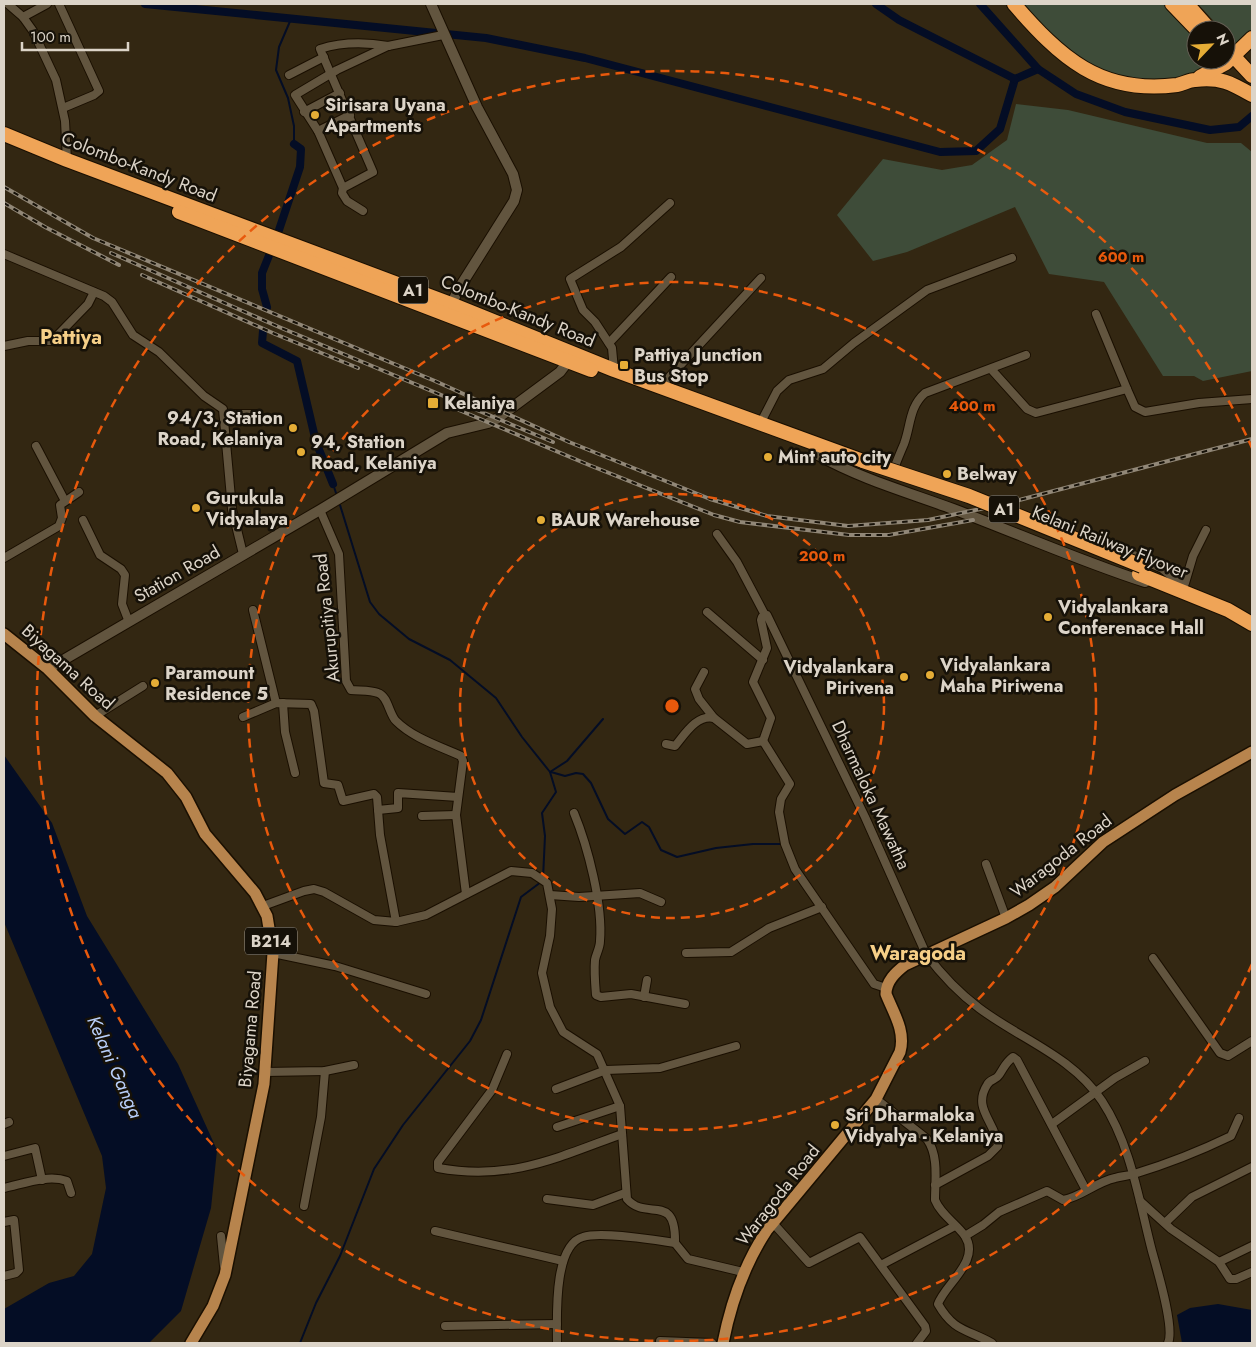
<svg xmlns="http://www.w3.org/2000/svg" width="1256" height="1347" font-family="Jost,sans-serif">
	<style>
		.green { fill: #3e4c39 }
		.water { fill: #040d25 }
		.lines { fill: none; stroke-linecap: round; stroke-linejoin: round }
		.stream { stroke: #040d25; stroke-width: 2 }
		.canal { stroke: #040d25; stroke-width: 8 }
		.street-casing { stroke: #1a0f00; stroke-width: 10 }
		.secondary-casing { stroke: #1a0f00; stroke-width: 12 }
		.primary-casing { stroke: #1a0f00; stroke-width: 14 }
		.highway-casing { stroke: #1a0f00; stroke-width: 16 }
		.street { stroke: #62553f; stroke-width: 8 }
		.secondary { stroke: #62553f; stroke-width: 10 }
		.primary { stroke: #b7844d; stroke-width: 11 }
		.highway { stroke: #efa457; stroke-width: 14 }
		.rail-casing { stroke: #918777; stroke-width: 4 }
		.rail { stroke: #161108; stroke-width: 2; stroke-dasharray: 5.5; stroke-linecap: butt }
		.highway-bridge-casing { stroke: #1a0f00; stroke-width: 16; stroke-linecap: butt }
		.highway-bridge { stroke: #efa457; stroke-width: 14 }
		.ring { fill: none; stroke: #e8590c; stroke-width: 2.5; stroke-dasharray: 9 6 }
		.poi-dot { fill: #e5ad36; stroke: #161108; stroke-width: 2 }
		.labels { text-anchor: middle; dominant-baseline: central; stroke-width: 5; stroke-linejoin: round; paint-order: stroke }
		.shield { fill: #161108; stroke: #a19a8e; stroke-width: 1 }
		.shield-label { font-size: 16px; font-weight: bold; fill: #dcd4c8 }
		.poi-label { font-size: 18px; font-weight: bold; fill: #dcd4c8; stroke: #161108; text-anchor: start }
		.street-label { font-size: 18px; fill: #dcd4c8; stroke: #161108 }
		.water-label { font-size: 19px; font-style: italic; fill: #b9cffa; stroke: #161108 }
		.quarter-label { font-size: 20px; font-weight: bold; fill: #f6cf87; stroke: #161108 }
		.centre { fill: #e8590c; stroke: #161108; stroke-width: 2.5 }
		.ring-label { font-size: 15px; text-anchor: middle; font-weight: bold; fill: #e8590c; stroke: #161108; stroke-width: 5; stroke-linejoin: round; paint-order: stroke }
	</style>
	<rect width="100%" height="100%" fill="#332712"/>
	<g class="green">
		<path d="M1018 4H1164L1196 39V60H1216L1218 62 1217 65 1173 81 1120 78 1077 60Z"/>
		<path d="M1198 4H1252V33L1237 47 1226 35V30H1222Z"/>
		<path d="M1016 104 1068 110 1207 143H1241L1252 152V371L1203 381 1194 376H1163L1104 282 1049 274 1015 207 907 252 873 261 837 215 883 159 942 170 972 165 1007 140Z"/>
	</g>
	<g class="water">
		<path d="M4 755 52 823 87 916 178 1064 217 1150 211 1208 181 1311 149 1343H4V1309L49 1283 74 1276 92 1254 106 1188 102 1156 4 922Z"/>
		<path d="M1218 1304 1252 1310V1343H1182L1177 1315 1190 1308Z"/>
	</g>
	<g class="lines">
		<g class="stream">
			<path d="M291 19 279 47 276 70 288 98 294 126V144"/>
			<path d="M333 484 336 493"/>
			<path d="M340 505 370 602 379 614 409 639 450 660 496 698 522 737 550 772 556 792 542 813 545 836 543 878"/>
			<path d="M550 772 567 761 603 719"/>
			<path d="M551 772 565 776 576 773 583 774 591 783 608 819 625 834 642 822 649 827 661 850 677 857 716 848 753 844H780"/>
			<path d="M300 1343 316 1303 340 1256 374 1169 403 1125 470 1041 481 1020 521 897 541 882"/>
		</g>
		<g class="canal">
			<path d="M145 4 486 38 585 58 940 152 976 151 1000 129 1015 79 1038 69 1076 94 1125 112 1210 130 1239 127 1252 116"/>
			<path d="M876 4 899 20 1015 79"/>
			<path d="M980 4 1038 69"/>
			<path d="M278 233 300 167 301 149 294 144"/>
			<path d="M267 307 262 289V273L270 253"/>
			<path d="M263 331 262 343 297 361 316 442 333 484"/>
		</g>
		<defs>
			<g id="street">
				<path d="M8 4 23 17 33 31 56 80 65 121 67 160"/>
				<path d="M59 4 99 91 94 95 63 108"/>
				<path d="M23 17 47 4"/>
				<path d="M289 75 324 57"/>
				<path d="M304 112 340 93"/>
				<path d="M318 131 350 115"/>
				<path d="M343 188 318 131 295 95 337 70 388 46 443 35"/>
				<path d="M363 211 347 201 342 193 343 188 373 172 320 49C342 42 365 42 388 46"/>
				<path d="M4 254 104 296 112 302 133 335 159 352 204 396 223 409 232 509 243 554"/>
				<path d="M1096 314 1127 389"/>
				<path d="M609 343 671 277"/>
				<path d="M4 346 28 341H52L88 304 94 292"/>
				<path d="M991 369 1027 409 1036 413 1127 389 1135 407 1145 412 1199 403 1252 399"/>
				<path d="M614 370 612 348 595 322 583 310 570 279 621 247 670 203"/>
				<path d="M661 386 761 278"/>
				<path d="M225 414H257"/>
				<path d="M760 424 777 391 789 380 823 369 854 343 927 290 1012 258"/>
				<path d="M36 446 65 501"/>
				<path d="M895 466C898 458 901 451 904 444 911 425 909 407 925 393L1026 355"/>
				<path d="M320 510 339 554 346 681 351 690C360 691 370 690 378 693 388 696 389 714 396 721 413 738 439 746 461 756L463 761 456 815 466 894"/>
				<path d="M83 520 100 555 121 569 125 575 122 604 129 622"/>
				<path d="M717 534 737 562 765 615"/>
				<path d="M4 558 59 526 62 518 60 505 79 492"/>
				<path d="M1185 583 1193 556 1206 530"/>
				<path d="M253 610 276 703"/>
				<path d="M707 612 763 660"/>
				<path d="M704 672 695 689 699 699 714 718"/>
				<path d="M283 703 285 732 295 773"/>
				<path d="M95 716 143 686"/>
				<path d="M243 717 276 703 311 704 314 711 324 783 338 785 343 801 374 794 377 797 380 835 396 922"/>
				<path d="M763 741 771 718 753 682 767 648 761 620 762 617 767 615 865 817 926 954C941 974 959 993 979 1008 1020 1039 1072 1056 1102 1101 1131 1145 1139 1201 1152 1251 1157 1269 1175 1328 1168 1343"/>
				<path d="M763 741 790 784 781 799 779 812 785 844 795 869 874 984 886 988"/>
				<path d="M666 744 675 746C685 734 697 714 714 718L747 744 763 741"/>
				<path d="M378 810 398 808V793L458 797"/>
				<path d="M574 813C588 847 603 905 600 941 600 948 596 954 595 960 594 972 595 983 596 995L601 997 631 994 685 1004"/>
				<path d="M422 816 456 815"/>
				<path d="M986 864 1006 918"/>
				<path d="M550 895 579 897 640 893 661 902"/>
				<path d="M263 906 304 891 314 889 324 892 374 920 396 922 426 915 511 871 532 873 547 883 552 909 550 936 542 973 550 1007 563 1032 597 1054 620 1106 627 1199C647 1222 676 1191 675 1243L688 1259 743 1272"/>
				<path d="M273 953 335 966 426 994"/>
				<path d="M686 953 731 952 769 928 822 907"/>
				<path d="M1153 958 1220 1053 1228 1056 1252 1041"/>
				<path d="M644 997 647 980"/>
				<path d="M507 1054 492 1090 438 1162V1168C510 1181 556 1158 622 1134"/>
				<path d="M265 1072 325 1071 354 1065"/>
				<path d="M556 1089 606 1070 660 1068 736 1046"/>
				<path d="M876 1099 927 1139C939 1156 935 1180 935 1200 941 1215 956 1223 965 1236 981 1261 945 1284 938 1304 954 1332 967 1329 992 1343"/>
				<path d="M4 1124 9 1122"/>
				<path d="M1052 1124 1115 1078 1145 1061"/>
				<path d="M557 1127 620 1106"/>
				<path d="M4 1156 35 1148 42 1180"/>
				<path d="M935 1185 988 1156 998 1146C996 1122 972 1109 987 1085 990 1079 996 1080 999 1075 1004 1068 1005 1063 1013 1057L1017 1060 1086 1190"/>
				<path d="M4 1188C23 1184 48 1174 67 1181L71 1193"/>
				<path d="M547 1199 593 1205 625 1193"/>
				<path d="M1140 1201 1171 1229 1219 1262 1230 1279H1236L1252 1272"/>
				<path d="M304 1206 321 1117 325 1071"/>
				<path d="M4 1222 14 1220 19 1270 16 1273 4 1276"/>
				<path d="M773 1223 809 1263 860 1237 925 1326 926 1331 917 1343"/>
				<path d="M1165 1223 1192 1197 1252 1167"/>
				<path d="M435 1231 563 1261"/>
				<path d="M221 1236 224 1266"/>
				<path d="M965 1236 983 1225 999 1212 1047 1191 1063 1200C1081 1197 1096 1182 1115 1178 1121 1176 1128 1176 1134 1174 1167 1164 1200 1151 1231 1136L1239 1118"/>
				<path d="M1219 1262 1252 1246"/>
				<path d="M881 1265 955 1226"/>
				<path d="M445 1326 557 1324"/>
				<path d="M660 1341 712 1343"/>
				<path d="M557 1343C557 1319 553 1245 583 1237 601 1231 654 1240 675 1243"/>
			</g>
			<g id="secondary">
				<path d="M431 4 477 107 513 174 517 190 514 201 458 290 449 310"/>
				<path d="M818 455C861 479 907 492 953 509 1017 533 1080 561 1145 582"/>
				<path d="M1134 556 1163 568 1178 580"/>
				<path d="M48 669 320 510 447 433 488 423 498 418 560 372 572 356"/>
			</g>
			<g id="primary">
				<path d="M4 634 48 669 95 716 167 773 186 797 205 834 255 893 267 916 273 953 264 1084 225 1275 213 1306 191 1343"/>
				<path d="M723 1343C731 1302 744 1265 767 1230L876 1099 900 1052C906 1031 893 1012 886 994 886 981 896 972 905 965L1006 918 1029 905 1055 887 1103 842 1175 795 1252 752"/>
			</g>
			<g id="highway">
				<path d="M1014 4C1060 57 1100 95 1177 85 1183 84 1189 80 1195 80 1221 77 1231 83 1252 95"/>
				<path d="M1172 4 1197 30"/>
				<path d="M1187 4 1210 30"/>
				<path d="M1226 48 1252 76"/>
				<path d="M1200 77 1226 63 1252 38"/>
				<path d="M4 134 67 160 451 304 614 370 863 461"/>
				<path d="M179 212 591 370"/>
				<path d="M1139 574 1228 610 1252 624"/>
			</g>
		</defs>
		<use href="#street" class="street-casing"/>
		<use href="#secondary" class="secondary-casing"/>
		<use href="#primary" class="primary-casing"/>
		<use href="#highway" class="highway-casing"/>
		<use href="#street" class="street"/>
		<use href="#secondary" class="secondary"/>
		<use href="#primary" class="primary"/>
		<use href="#highway" class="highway"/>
		<defs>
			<g id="rail">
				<path d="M4 187 93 238 435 381 569 442 710 499 767 516 848 526 928 520 1004 504 1252 439"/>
				<path d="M4 203 45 227 119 265"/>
				<path d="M111 253 279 327 553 442"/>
				<path d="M142 275 275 334 358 368"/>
				<path d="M459 410 589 465 714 515 740 522 849 535H889L973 520"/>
			</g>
		</defs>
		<use href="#rail" class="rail-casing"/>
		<use href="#rail" class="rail"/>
		<defs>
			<path id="highway-bridge" d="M863 461 969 496 1142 566"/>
		</defs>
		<use href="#highway-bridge" class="highway-bridge-casing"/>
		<use href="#highway-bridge" class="highway-bridge"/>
	</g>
	<g class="ring">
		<circle cx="672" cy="706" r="212"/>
		<circle cx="672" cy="706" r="424"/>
		<path d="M1252 964A635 635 0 1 1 1252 448"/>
	</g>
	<g class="poi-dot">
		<circle cx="315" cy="115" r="5"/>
		<rect x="619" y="360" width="10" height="10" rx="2.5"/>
		<rect x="427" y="397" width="12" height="12" rx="2.5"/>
		<circle cx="293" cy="428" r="5"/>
		<circle cx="301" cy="452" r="5"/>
		<circle cx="768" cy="457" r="5"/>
		<circle cx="947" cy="474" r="5"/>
		<circle cx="196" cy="508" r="5"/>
		<circle cx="541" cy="520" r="5"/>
		<circle cx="1048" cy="617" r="5"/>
		<circle cx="930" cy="675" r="5"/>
		<circle cx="904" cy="677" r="5"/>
		<circle cx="155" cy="683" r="5"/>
		<circle cx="835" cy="1125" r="5"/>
	</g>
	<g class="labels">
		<g class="shield">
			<rect x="398" y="276.5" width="30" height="27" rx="4"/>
			<rect x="989" y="495.5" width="30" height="27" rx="4"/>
			<rect x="245" y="927.5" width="52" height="27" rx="4"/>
		</g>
		<g class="shield-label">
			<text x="413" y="290">A1</text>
			<text x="1004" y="509">A1</text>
			<text x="271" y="941">B214</text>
		</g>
		<g class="poi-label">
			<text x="325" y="105">Sirisara Uyana<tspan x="325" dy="21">Apartments</tspan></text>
			<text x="634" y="355">Pattiya Junction<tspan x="634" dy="21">Bus Stop</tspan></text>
			<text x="444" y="403">Kelaniya</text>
			<text x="283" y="418" text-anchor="end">94/3, Station<tspan x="283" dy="21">Road, Kelaniya</tspan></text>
			<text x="311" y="442">94, Station<tspan x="311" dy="21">Road, Kelaniya</tspan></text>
			<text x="778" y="457">Mint auto city</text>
			<text x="957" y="474">Belway</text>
			<text x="206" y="498">Gurukula<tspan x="206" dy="21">Vidyalaya</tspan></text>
			<text x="551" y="520">BAUR Warehouse</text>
			<text x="1058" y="607">Vidyalankara<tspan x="1058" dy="21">Conferenace Hall</tspan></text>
			<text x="940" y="665">Vidyalankara<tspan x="940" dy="21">Maha Piriwena</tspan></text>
			<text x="894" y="667" text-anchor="end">Vidyalankara<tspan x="894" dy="21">Pirivena</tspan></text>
			<text x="165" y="673">Paramount<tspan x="165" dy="21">Residence 5</tspan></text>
			<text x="845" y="1115">Sri Dharmaloka<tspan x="845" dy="21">Vidyalya - Kelaniya</tspan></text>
		</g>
		<g class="street-label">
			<text transform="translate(139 167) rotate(21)">Colombo-Kandy Road</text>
			<text transform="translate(518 311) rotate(22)">Colombo-Kandy Road</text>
			<text transform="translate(1110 542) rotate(22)">Kelani Railway Flyover</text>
			<text transform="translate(177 574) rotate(-30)">Station Road</text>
			<text transform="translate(327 618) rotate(-96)">Akurupitiya Road</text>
			<text transform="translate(68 667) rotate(42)">Biyagama Road</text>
			<text transform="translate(871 795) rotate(65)">Dharmaloka Mawatha</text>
			<text transform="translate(1061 856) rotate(-38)">Waragoda Road</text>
			<text transform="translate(250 1029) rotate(-85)">Biyagama Road</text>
			<text transform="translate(778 1195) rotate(-52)">Waragoda Road</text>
		</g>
		<g class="water-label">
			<text transform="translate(115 1067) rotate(66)">Kelani Ganga</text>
		</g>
		<g class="quarter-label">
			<text x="71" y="337">Pattiya</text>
			<text x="918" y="953">Waragoda</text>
		</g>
	</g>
	<circle cx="672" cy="706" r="8" class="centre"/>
	<g class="ring-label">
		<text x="1121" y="262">600 m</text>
		<text x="972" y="411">400 m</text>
		<text x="822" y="561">200 m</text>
	</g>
	<rect width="1256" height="1347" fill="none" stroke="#dcd4c8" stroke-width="10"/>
	<g transform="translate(1211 45) rotate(65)"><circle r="24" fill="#161108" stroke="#655f55"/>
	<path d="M0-4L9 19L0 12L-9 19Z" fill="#e5ad36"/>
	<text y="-8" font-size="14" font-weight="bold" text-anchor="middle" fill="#dcd4c8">N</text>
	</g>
	<path d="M22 42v8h106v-8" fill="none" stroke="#dcd4c8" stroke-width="2.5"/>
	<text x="30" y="42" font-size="15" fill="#dcd4c8" stroke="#161108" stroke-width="4" paint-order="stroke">100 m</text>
</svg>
